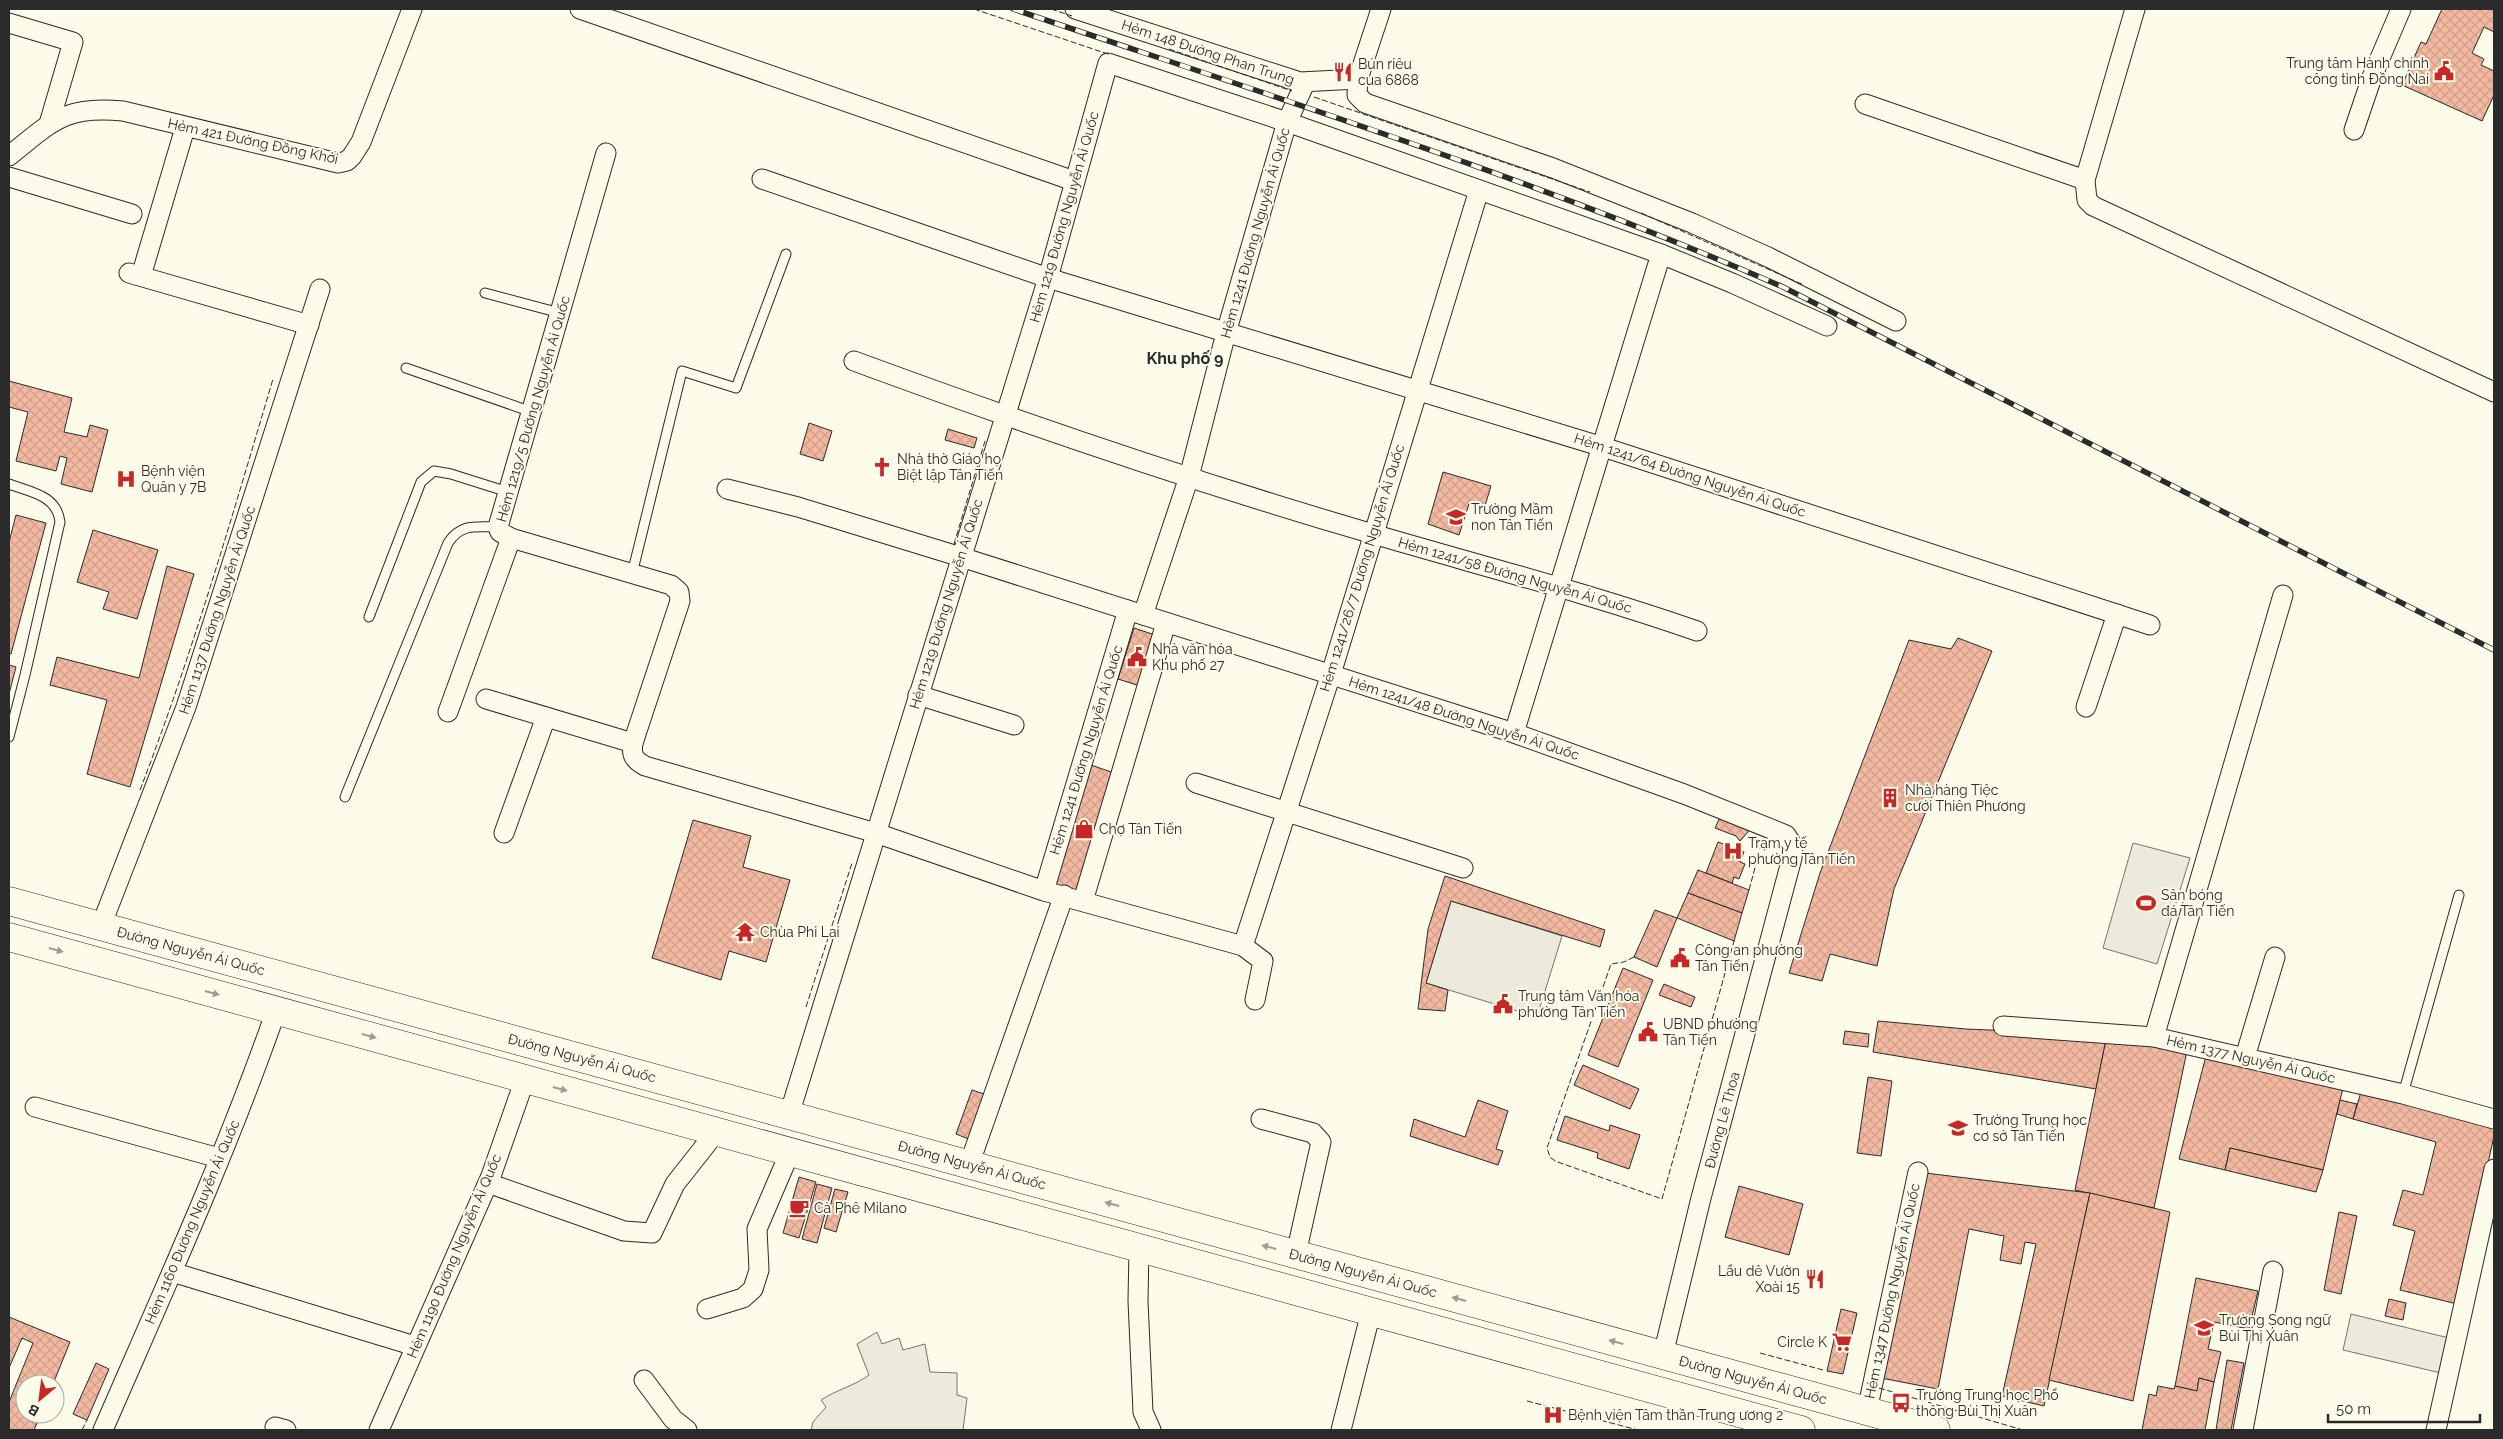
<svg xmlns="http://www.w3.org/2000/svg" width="2503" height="1439" font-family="Raleway,sans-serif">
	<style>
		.grass { fill: #ecebdb; stroke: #74746e }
		.building { fill: url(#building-cross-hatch); stroke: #2b2b2b }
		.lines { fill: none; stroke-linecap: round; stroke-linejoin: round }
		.service-casing { stroke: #2b2b2b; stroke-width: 11 }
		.minor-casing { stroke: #2b2b2b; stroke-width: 21 }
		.primary-casing { stroke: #2b2b2b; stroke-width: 29 }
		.service { stroke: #fdfbea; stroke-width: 9 }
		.minor { stroke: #fdfbea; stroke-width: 19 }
		.primary { stroke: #fdfbea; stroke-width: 28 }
		.rail-casing { stroke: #2b2b2b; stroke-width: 5.5 }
		.rail { stroke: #fdfbea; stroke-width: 4; stroke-dasharray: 11; stroke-linecap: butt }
		.fence { stroke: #2b2b2b; stroke-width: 1; stroke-dasharray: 6 2.5; stroke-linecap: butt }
		.oneway { fill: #9e9d94 }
		.labels { text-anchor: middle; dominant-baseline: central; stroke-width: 4; stroke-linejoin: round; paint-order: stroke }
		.street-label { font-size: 14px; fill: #2b2b2b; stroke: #fdfbea }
		.poi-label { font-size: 14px; fill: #2b2b2b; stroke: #fdfbea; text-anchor: start }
		.quarter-label { font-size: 16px; font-weight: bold; fill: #2b2b2b; stroke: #fdfbea }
	</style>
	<defs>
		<pattern id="building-cross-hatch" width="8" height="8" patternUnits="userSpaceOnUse" patternTransform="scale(1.25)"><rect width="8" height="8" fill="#f2b8a0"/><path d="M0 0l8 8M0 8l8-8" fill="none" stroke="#d09e8a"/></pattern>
	</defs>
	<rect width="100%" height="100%" fill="#fdfbea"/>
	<g class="grass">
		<path d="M2133 843 2190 858 2157 964 2103 948Z"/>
		<path d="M1451 901 1562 936 1537 1017 1426 983Z"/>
		<path d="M2351 1314 2449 1338 2441 1373 2343 1350Z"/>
		<path d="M877 1332 882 1344 899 1338 903 1350 925 1344 930 1372 957 1373V1395L967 1398 963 1430H811L813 1422 826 1407 821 1400C836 1390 854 1386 869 1375L857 1344Z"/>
	</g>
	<g class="building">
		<path d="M2442 9H2494V32L2484 27 2472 53 2484 59 2481 65 2494 71V95L2482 121 2402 85 2421 42 2426 44Z"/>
		<path d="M9 381 72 398 64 432 87 437 90 425 108 430 92 492 61 484 67 458 60 456 56 471 16 461 28 412 9 407Z"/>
		<path d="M809 423 832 431 823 461 800 454Z"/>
		<path d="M948 429 977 438 974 448 945 440Z"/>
		<path d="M1443 472 1491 486 1484 509 1469 504 1459 535 1428 524Z"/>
		<path d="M16 515 46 523 11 654 9 653V542Z"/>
		<path d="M93 530 158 550 137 619 103 609 109 592 77 582Z"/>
		<path d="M167 566 194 574 130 787 87 774 107 700 50 685 57 657 139 678Z"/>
		<path d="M1134 628 1155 635 1140 686 1118 679Z"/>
		<path d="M1958 638 1992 651 1894 889 1877 966 1830 954 1822 981 1789 973 1820 873 1909 640 1951 649Z"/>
		<path d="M9 665 16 667 9 694Z"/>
		<path d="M1091 765 1114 773 1079 893 1054 885Z"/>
		<path d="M1720 817 1747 826 1748 832 1740 841 1736 836 1715 828Z"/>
		<path d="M693 820 751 836 743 867 790 880 766 962 729 951 721 980 652 958Z"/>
		<path d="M1718 842 1744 852 1740 862 1745 864 1739 879 1734 877 1732 883 1706 873Z"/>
		<path d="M1698 870 1749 890 1742 913 1688 893Z"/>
		<path d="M1445 876 1605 930 1600 947 1451 901 1426 983 1448 990 1445 1011 1418 1009 1428 929Z"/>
		<path d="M1688 893 1742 913 1734 941 1677 918Z"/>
		<path d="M1655 910 1677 918 1657 967 1634 957Z"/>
		<path d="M1623 968 1653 980 1618 1067 1588 1055Z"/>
		<path d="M1664 984 1695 997 1691 1007 1659 995Z"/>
		<path d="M1878 1021 1966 1029 2107 1035 2096 1089 1873 1052Z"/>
		<path d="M1845 1031 1869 1034 1868 1047 1843 1044Z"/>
		<path d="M2107 1035 2187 1051 2154 1208 2075 1190Z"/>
		<path d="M2206 1056 2343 1088 2323 1170 2230 1148 2225 1170 2179 1159Z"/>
		<path d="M1583 1065 1639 1089 1630 1109 1574 1085Z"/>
		<path d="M1868 1077 1892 1081 1881 1156 1857 1153Z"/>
		<path d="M972 1090 987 1095 971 1140 956 1134Z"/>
		<path d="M2361 1092 2494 1126V1136L2457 1304 2400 1290 2415 1231 2393 1225 2403 1190 2423 1195 2436 1142 2353 1119Z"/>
		<path d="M1478 1100 1508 1111 1496 1149 1503 1151 1498 1165 1410 1136 1414 1119 1465 1137Z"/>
		<path d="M2340 1100 2357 1104 2353 1119 2337 1114Z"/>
		<path d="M1565 1116 1609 1131 1610 1125 1640 1135 1629 1169 1597 1158 1598 1153 1557 1140Z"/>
		<path d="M2230 1148 2323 1170 2316 1192 2225 1170Z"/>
		<path d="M1925 1173 2090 1193 2044 1406 2002 1396 2036 1244 2025 1242 2021 1264 2000 1260 2004 1236 1969 1229 1938 1389 1881 1378Z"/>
		<path d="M799 1177 816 1182 799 1238 783 1233Z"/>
		<path d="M817 1184 832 1188 817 1243 802 1239Z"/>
		<path d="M1739 1186 1803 1204 1789 1255 1725 1237Z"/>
		<path d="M835 1189 848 1192 836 1232 824 1228Z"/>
		<path d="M2090 1193 2170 1212 2133 1401 2049 1380Z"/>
		<path d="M2339 1212 2357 1216 2341 1294 2324 1290Z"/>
		<path d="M2196 1278 2258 1291 2249 1329 2214 1322 2208 1349 2221 1352 2214 1382 2199 1378 2197 1391 2175 1386Z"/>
		<path d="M2389 1299 2406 1303 2403 1320 2385 1316Z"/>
		<path d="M1841 1309 1857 1313 1843 1374 1827 1371Z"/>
		<path d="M9 1317 70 1342 53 1384H25V1414H41L34 1430H9V1402L33 1343 22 1338 9 1368Z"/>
		<path d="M2227 1360 2244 1363 2231 1430H2216Z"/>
		<path d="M96 1363 109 1369 87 1420 73 1414Z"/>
		<path d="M2199 1378 2214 1382 2205 1430H2142L2149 1394 2156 1396 2158 1386 2174 1389 2175 1386 2197 1391Z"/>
	</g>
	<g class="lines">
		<defs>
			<g id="service">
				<path d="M485 293 560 313"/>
				<path d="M406 368 532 412"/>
				<path d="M9 484C30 492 57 495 60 522L25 675 9 737"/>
				<path d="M632 574 682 371 736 388 786 254"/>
				<path d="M369 617 421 482 434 471 451 474 508 492"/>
				<path d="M345 797 448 543C461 523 476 527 498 527"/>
				<path d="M2403 1094 2459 895"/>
			</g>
			<g id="minor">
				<path d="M580 9 1074 181"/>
				<path d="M1075 9 1300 82 1358 79 1381 9"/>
				<path d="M2135 9 2085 180 2087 200 2093 206 2494 392"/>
				<path d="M9 23 73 42 49 124"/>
				<path d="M1358 79 1357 95 1365 103 1553 168 1692 223 1768 257 1896 321"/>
				<path d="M1865 104 2085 180"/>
				<path d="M2354 130 2372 77 2401 9"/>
				<path d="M606 153 498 527 500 532 511 538 671 585 679 592 680 601 633 743C631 755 634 760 645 766L876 833 1044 891 1243 946 1263 961 1255 1000"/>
				<path d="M9 156C52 122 64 105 123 111L338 163 347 161 352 156 361 142 412 9"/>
				<path d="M9 177 132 214"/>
				<path d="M762 179 1048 278 1603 447 2150 625"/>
				<path d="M129 273 309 325"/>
				<path d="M141 276 185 128"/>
				<path d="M854 361C1025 424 1198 483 1373 534 1482 566 1591 594 1697 631"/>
				<path d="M727 489 798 507 961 557 1514 733 1684 794 1786 835 1793 846 1792 858 1701 1198 1663 1355"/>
				<path d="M1143 615 1189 477 1226 333 1287 122 1305 83"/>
				<path d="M918 695 1014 725"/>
				<path d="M486 699 633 743"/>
				<path d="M2086 707 2117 614"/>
				<path d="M448 712 511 538"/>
				<path d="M1514 733 1661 254"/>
				<path d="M1196 783 1463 868"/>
				<path d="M504 833 546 717"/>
				<path d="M1044 891 1128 610"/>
				<path d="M1083 901 1166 623"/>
				<path d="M101 926 186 707 320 289"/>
				<path d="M1243 946 1331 674 1479 190"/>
				<path d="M2003 1026 2154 1037 2403 1094 2494 1119"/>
				<path d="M2154 1037 2283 595"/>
				<path d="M2245 1057 2275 957"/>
				<path d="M35 1107 219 1158"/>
				<path d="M789 1115 1048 278 1108 63 1287 122 1661 254 1732 283 1827 326"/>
				<path d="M1261 1119 1313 1133 1321 1142 1296 1254"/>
				<path d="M969 1165 1064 895"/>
				<path d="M488 1183 624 1231 652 1233 675 1184 716 1132"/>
				<path d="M1139 1248 1138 1301 1143 1412 1151 1430"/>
				<path d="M172 1272 415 1346"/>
				<path d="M707 1309 743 1298 753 1289 759 1270 757 1229 790 1152"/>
				<path d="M644 1380 673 1419 687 1430"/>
				<path d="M1867 1411 1918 1172"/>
				<path d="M275 1427 286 1430"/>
				<path d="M103 1430C163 1292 226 1154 276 1011"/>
				<path d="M379 1430 491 1176 525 1079"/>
				<path d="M1341 1430 1371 1312"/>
				<path d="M2243 1430 2273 1271"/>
				<path d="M2436 1430 2494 1169"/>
			</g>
			<g id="primary">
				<path d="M9 901 1936 1430"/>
				<path d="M9 937 1801 1430"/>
			</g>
		</defs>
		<use href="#service" class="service-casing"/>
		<use href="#minor" class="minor-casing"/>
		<use href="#primary" class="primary-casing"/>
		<use href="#service" class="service"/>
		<use href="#minor" class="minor"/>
		<use href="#primary" class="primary"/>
		<defs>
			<path id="rail" d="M1013 9C1271 96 1533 178 1783 287L2494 650"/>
		</defs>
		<use href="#rail" class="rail-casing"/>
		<use href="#rail" class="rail"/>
		<g class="fence">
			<path d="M974 9 1111 55"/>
			<path d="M1051 9 1072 16"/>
			<path d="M1169 49 1292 91"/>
			<path d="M1314 97 1590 192"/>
			<path d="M1641 213 1804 285"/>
			<path d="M954 544 985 441"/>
			<path d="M140 790C192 655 232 517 273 379"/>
			<path d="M1749 890 1763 838"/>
			<path d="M1634 957 1624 962 1611 964 1547 1148 1550 1157 1555 1161 1662 1199 1734 941"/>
			<path d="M806 1007 852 863"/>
			<path d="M1760 1353 1823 1370"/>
			<path d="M1879 1388 2023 1430"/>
			<path d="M1527 1401 1638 1430"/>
			<path d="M82 1430 87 1420"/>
		</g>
	</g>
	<defs><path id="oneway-solid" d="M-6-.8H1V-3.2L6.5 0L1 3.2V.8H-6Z" transform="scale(1.25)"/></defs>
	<g class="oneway">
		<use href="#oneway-solid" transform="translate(56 950) rotate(15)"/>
		<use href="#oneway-solid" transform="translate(212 993) rotate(15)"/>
		<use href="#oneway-solid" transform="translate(369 1036) rotate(15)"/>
		<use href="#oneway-solid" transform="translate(560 1089) rotate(15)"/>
		<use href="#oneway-solid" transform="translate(1112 1204) rotate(-165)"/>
		<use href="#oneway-solid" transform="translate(1269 1247) rotate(-165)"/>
		<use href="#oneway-solid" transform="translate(1459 1299) rotate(-165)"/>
		<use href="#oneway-solid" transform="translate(1616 1342) rotate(-165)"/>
	</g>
	<defs>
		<symbol id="civic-bare" viewBox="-9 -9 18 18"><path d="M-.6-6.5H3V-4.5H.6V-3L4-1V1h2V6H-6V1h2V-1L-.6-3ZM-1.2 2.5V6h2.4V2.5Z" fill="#c62828" stroke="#fdfbea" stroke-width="2.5" paint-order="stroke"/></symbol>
		<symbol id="restaurant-bare" viewBox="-9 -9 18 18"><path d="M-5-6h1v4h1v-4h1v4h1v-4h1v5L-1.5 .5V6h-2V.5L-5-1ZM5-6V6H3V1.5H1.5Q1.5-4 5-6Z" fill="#c62828" stroke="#fdfbea" stroke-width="2.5" paint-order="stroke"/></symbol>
		<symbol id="church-bare" viewBox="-9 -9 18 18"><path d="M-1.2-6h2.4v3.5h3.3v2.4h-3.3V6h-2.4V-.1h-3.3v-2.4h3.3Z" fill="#c62828" stroke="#fdfbea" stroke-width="2.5" paint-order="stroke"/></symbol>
		<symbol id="hospital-bare" viewBox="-9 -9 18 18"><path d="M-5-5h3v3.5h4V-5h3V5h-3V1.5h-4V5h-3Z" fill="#c62828" stroke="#fdfbea" stroke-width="2.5" paint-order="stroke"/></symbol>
		<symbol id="school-bare" viewBox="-9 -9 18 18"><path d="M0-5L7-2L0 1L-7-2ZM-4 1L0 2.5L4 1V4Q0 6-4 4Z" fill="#c62828" stroke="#fdfbea" stroke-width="2.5" paint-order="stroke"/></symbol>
		<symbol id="building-bare" viewBox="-9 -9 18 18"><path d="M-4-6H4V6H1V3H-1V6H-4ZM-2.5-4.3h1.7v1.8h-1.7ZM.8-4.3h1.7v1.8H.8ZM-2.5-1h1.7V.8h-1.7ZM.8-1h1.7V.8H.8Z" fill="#c62828" stroke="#fdfbea" stroke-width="2.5" paint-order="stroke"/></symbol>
		<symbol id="shop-bare" viewBox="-9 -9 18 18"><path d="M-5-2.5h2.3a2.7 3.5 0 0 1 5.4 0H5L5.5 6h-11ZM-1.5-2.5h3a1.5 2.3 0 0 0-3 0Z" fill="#c62828" stroke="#fdfbea" stroke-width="2.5" paint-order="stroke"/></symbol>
		<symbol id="stadium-bare" viewBox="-9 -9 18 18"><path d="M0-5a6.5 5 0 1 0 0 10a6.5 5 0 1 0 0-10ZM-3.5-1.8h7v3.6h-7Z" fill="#c62828" stroke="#fdfbea" stroke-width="2.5" paint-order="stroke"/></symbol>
		<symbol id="temple-bare" viewBox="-9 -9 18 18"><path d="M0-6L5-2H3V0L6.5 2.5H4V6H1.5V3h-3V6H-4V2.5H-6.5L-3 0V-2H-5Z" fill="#c62828" stroke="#fdfbea" stroke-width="2.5" paint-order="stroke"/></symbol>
		<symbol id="cafe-bare" viewBox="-9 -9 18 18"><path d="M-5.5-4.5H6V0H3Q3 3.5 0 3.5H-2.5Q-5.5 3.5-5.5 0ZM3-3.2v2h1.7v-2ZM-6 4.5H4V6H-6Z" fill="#c62828" stroke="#fdfbea" stroke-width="2.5" paint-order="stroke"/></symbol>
		<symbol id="supermarket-bare" viewBox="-9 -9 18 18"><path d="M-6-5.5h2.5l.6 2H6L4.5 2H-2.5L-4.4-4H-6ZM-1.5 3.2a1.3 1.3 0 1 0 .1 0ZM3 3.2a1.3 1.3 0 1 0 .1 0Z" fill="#c62828" stroke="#fdfbea" stroke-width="2.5" paint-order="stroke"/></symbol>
		<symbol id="bus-bare" viewBox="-9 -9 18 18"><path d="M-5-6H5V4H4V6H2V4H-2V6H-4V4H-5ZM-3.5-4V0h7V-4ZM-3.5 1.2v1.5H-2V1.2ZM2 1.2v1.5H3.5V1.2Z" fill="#c62828" stroke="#fdfbea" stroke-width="2.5" paint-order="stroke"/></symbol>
	</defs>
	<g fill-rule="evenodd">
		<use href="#civic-bare" x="2430" y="57" width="28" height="28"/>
		<use href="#restaurant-bare" x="1329" y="58" width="28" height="28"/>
		<use href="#church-bare" x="868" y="453" width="28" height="28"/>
		<use href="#hospital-bare" x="112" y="465" width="28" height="28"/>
		<use href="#school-bare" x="1442" y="503" width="28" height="28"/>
		<use href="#civic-bare" x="1123" y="643" width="28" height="28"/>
		<use href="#building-bare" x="1876" y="784" width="28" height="28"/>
		<use href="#shop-bare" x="1070" y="815" width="28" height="28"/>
		<use href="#hospital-bare" x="1719" y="837" width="28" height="28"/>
		<use href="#stadium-bare" x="2132" y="889" width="28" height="28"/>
		<use href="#temple-bare" x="731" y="918" width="28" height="28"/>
		<use href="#civic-bare" x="1666" y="944" width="28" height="28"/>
		<use href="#civic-bare" x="1489" y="990" width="28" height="28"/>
		<use href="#civic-bare" x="1634" y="1018" width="28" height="28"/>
		<use href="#school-bare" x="1944" y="1114" width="28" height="28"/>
		<use href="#cafe-bare" x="785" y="1194" width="28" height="28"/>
		<use href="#restaurant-bare" x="1801" y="1265" width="28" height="28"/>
		<use href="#school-bare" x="2190" y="1314" width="28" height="28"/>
		<use href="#supermarket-bare" x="1828" y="1328" width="28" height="28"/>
		<use href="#bus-bare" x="1887" y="1389" width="28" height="28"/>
		<use href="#hospital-bare" x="1539" y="1401" width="28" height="28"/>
	</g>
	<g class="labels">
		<g class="street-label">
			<text transform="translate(1208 52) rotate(18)">Hẻm 148 Đường Phan Trung</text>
			<text transform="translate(253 141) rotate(12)">Hẻm 421 Đường Đồng Khởi</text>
			<text transform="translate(1064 217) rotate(-74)">Hẻm 1219 Đường Nguyễn Ái Quốc</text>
			<text transform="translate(1255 233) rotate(-74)">Hẻm 1241 Đường Nguyễn Ái Quốc</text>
			<text transform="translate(533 409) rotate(-74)">Hẻm 1219/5 Đường Nguyễn Ái Quốc</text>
			<text transform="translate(1690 475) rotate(18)">Hẻm 1241/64 Đường Nguyễn Ái Quốc</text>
			<text transform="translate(1362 568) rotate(-73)">Hẻm 1241/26/7 Đường Nguyễn Ái Quốc</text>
			<text transform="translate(1515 575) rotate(16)">Hẻm 1241/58 Đường Nguyễn Ái Quốc</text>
			<text transform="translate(946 604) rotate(-73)">Hẻm 1219 Đường Nguyễn Ái Quốc</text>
			<text transform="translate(217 610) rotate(-72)">Hẻm 1137 Đường Nguyễn Ái Quốc</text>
			<text transform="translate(1464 718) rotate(18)">Hẻm 1241/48 Đường Nguyễn Ái Quốc</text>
			<text transform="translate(1086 750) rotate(-73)">Hẻm 1241 Đường Nguyễn Ái Quốc</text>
			<text transform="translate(191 951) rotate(15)">Đường Nguyễn Ái Quốc</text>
			<text transform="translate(582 1058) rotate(15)">Đường Nguyễn Ái Quốc</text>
			<text transform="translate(2251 1059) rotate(13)">Hẻm 1377 Nguyễn Ái Quốc</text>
			<text transform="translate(1722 1120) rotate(-75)">Đường Lê Thoa</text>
			<text transform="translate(972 1165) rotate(15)">Đường Nguyễn Ái Quốc</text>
			<text transform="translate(192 1222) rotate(-67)">Hẻm 1160 Đường Nguyễn Ái Quốc</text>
			<text transform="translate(454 1256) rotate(-67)">Hẻm 1190 Đường Nguyễn Ái Quốc</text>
			<text transform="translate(1363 1273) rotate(15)">Đường Nguyễn Ái Quốc</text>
			<text transform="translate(1892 1291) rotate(-78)">Hẻm 1347 Đường Nguyễn Ái Quốc</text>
			<text transform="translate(1753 1380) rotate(15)">Đường Nguyễn Ái Quốc</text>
		</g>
		<g class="poi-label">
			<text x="2429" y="63" text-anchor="end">Trung tâm Hành chính<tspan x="2429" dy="16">công tỉnh Đồng Nai</tspan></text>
			<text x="1358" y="64">Bún riêu<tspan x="1358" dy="16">cua 6868</tspan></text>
			<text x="897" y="459">Nhà thờ Giáo họ<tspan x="897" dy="16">Biệt lập Tân Tiến</tspan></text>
			<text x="141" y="471">Bệnh viện<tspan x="141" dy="16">Quân y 7B</tspan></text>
			<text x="1471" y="509">Trường Mầm<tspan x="1471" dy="16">non Tân Tiến</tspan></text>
			<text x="1152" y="649">Nhà văn hóa<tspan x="1152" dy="16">Khu phố 27</tspan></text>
			<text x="1905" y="790">Nhà hàng Tiệc<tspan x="1905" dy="16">cưới Thiên Phương</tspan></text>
			<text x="1099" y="829">Chợ Tân Tiến</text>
			<text x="1748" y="843">Trạm y tế<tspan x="1748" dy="16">phường Tân Tiến</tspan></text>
			<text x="2161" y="895">Sân bóng<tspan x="2161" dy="16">đá Tân Tiến</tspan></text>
			<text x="760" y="932">Chùa Phi Lai</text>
			<text x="1695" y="950">Công an phường<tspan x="1695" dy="16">Tân Tiến</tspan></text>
			<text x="1518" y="996">Trung tâm Văn hóa<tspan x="1518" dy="16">phường Tân Tiến</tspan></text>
			<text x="1663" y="1024">UBND phường<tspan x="1663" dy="16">Tân Tiến</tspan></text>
			<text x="1973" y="1120">Trường Trung học<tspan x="1973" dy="16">cơ sở Tân Tiến</tspan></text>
			<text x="814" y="1208">Cà Phê Milano</text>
			<text x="1800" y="1271" text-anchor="end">Lẩu dê Vườn<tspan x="1800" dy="16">Xoài 15</tspan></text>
			<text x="2219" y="1320">Trường Song ngữ<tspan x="2219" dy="16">Bùi Thị Xuân</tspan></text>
			<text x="1827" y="1342" text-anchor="end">Circle K</text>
			<text x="1916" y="1395">Trường Trung học Phổ<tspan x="1916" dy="16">thông Bùi Thị Xuân</tspan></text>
			<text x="1568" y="1415">Bệnh viện Tâm thần Trung ương 2</text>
		</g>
		<g class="quarter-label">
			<text x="1185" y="358">Khu phố 9</text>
		</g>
	</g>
	<rect width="2503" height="1439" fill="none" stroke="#2b2b2b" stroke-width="20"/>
	<g transform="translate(40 1399) rotate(209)"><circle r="24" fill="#fdfbea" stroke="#a9a89e"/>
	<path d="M0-4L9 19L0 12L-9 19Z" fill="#c62828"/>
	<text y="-8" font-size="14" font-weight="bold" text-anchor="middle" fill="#2b2b2b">B</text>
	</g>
	<path d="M2328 1414v8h152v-8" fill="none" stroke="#2b2b2b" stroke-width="2.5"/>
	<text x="2336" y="1414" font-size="15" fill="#2b2b2b" stroke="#fdfbea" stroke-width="4" paint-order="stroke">50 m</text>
</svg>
